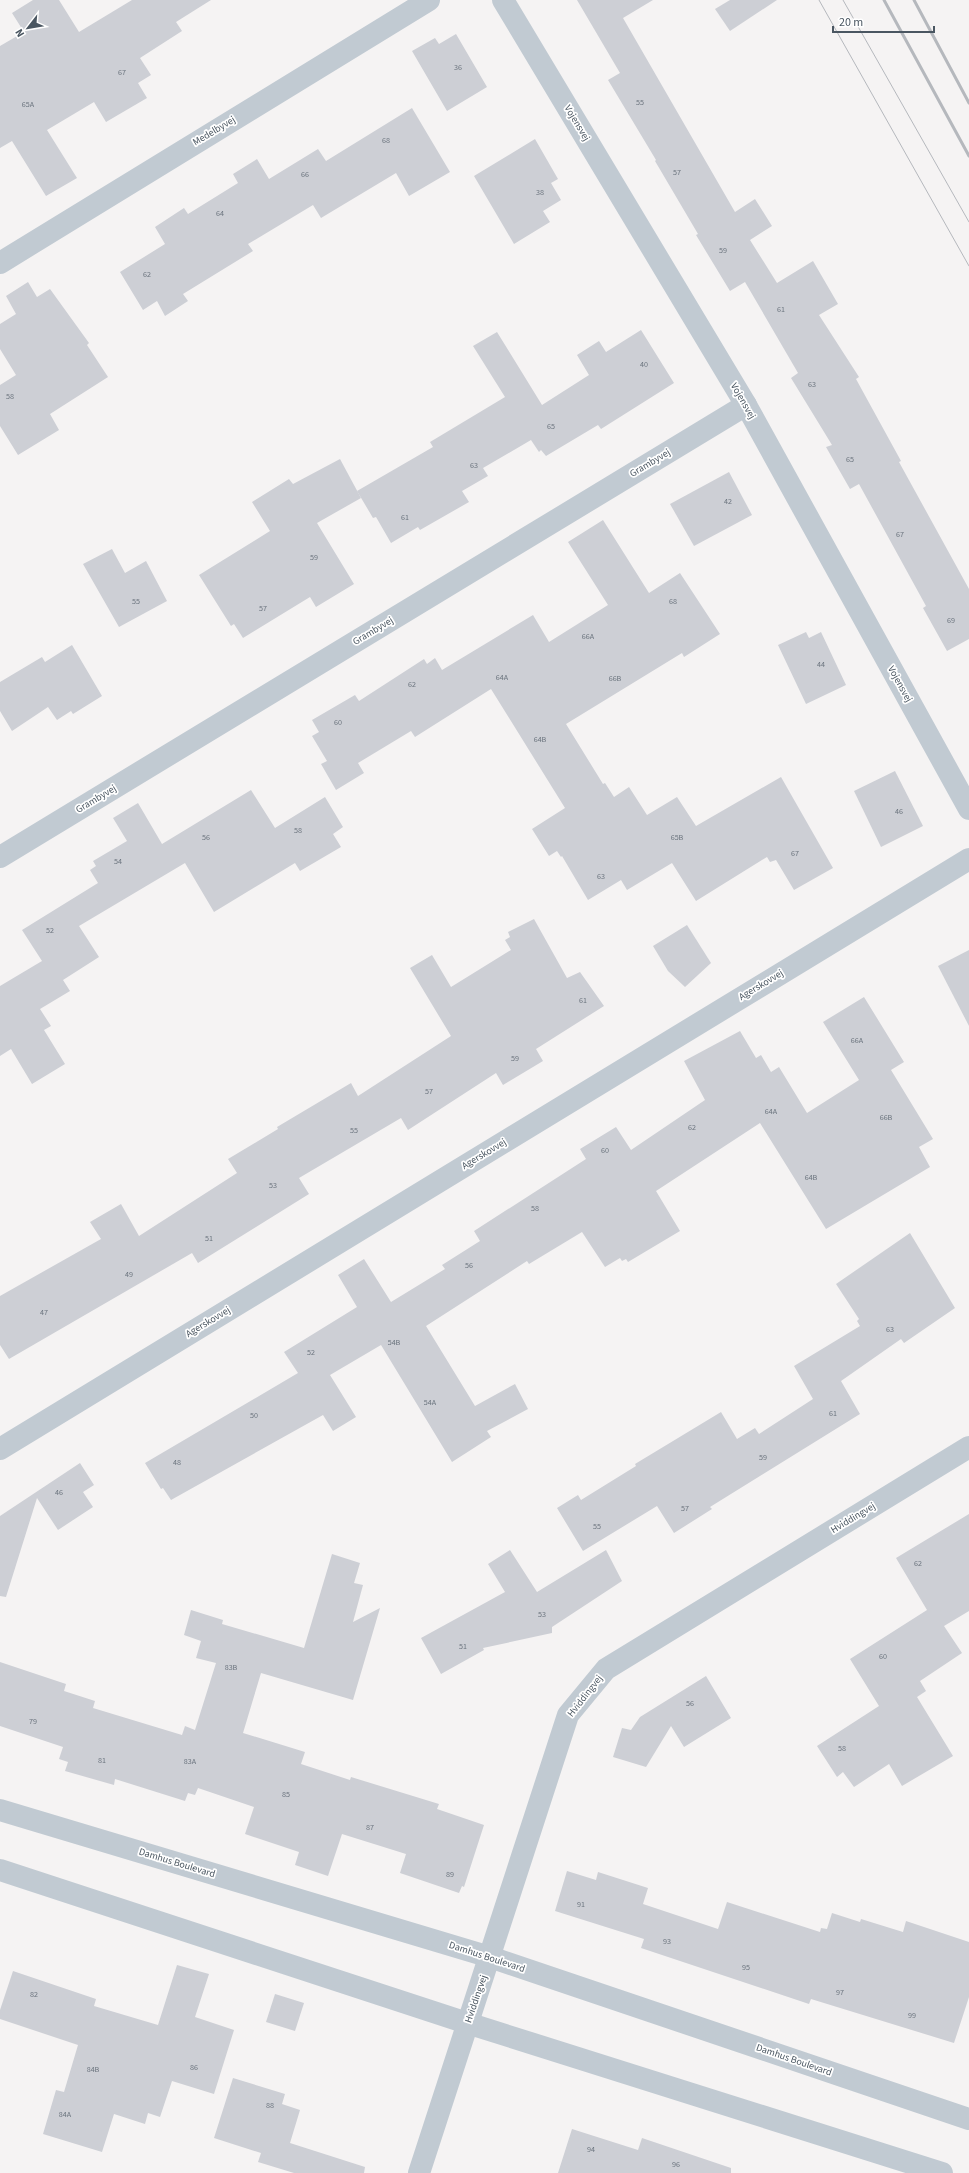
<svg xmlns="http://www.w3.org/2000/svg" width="969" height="2173" font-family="'Source Sans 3',sans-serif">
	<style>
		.building { fill: #cdcfd5 }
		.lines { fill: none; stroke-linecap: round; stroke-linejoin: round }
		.minor { stroke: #c1cad2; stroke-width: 22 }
		.tram { stroke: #b5b8bd; stroke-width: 1 }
		.rail { stroke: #b5b8bd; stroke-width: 3 }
		.labels { text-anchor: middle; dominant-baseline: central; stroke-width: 3.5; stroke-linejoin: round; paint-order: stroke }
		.number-label { font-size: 8px; fill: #6b747e }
		.street-label { font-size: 10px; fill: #4a5661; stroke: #fff }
	</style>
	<rect width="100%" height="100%" fill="#f5f3f3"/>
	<g class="building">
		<path d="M33 0H59L79 32 132 0H211L176 22 182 31 140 58 151 75 138 83 147 98 106 122 94 102 47 130 77 178 46 196 12 141 0 148V46L24 32 12 13Z"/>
		<path d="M577 0H653L623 18 735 212 755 199 772 226 750 240 777 283 813 261 838 304 819 315 859 377 856 379 901 461 899 462 969 589V639L947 651 923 608 926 606 859 484 850 489 826 447 832 445 791 378 798 373 745 282 730 291 696 235 698 234 655 161 656 160 608 80 620 73Z"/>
		<path d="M730 0H777L730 31 715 9Z"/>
		<path d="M456 34 487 87 447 111 412 51 435 38 439 44Z"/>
		<path d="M412 108 450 172 409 196 396 173 321 218 313 205 248 244 253 251 183 294 188 301 165 316 157 301 143 310 120 272 165 244 155 227 184 208 188 214 238 183 233 174 257 159 269 179 318 149 326 161Z"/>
		<path d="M535 139 558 179 551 183 561 200 543 211 550 222 514 244 474 176Z"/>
		<path d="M28 282 37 297 50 289 89 343 87 345 108 377 50 414 59 430 18 455 0 426V385L16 375 0 349V324L16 314 6 296Z"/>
		<path d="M641 330 674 383 601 429 598 425 546 456 541 450 539 452 531 440 483 468 488 476 462 491 469 502 420 530 418 527 391 543 376 517 373 518 357 491 433 447 430 442 505 397 473 346 497 332 542 405 589 375 577 355 599 341 606 352Z"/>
		<path d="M340 459 361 498 317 523 354 584 316 607 310 597 243 638 234 624 231 626 199 575 270 531 252 502 289 479 293 484Z"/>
		<path d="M729 472 752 515 694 546 670 504Z"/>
		<path d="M603 520 649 593 680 573 720 634 684 657 682 653 566 724 603 784 605 783 614 797 629 787 647 815 677 797 696 826 781 777 833 868 794 890 776 860 770 862 767 857 696 901 672 863 627 890 621 880 588 900 562 856 561 857 557 851 549 856 532 829 565 808 491 689 415 737 411 731 358 763 364 773 336 790 321 764 327 761 312 736 319 732 312 720 355 695 359 701 424 659 427 664 435 658 442 670 533 615 549 642 608 605 568 542Z"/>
		<path d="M112 549 125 573 146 561 167 601 119 627 83 564Z"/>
		<path d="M806 632 809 638 821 632 846 685 806 704 778 645Z"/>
		<path d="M72 645 102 696 73 714 71 711 57 720 48 707 12 731 0 711V682L42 657 45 662Z"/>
		<path d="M895 771 923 826 881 847 854 791Z"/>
		<path d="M251 790 275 828 325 797 343 827 333 834 341 847 300 871 295 863 214 912 185 863 79 926 99 957 63 980 70 991 40 1009 51 1026 44 1030 65 1064 32 1084 11 1049 0 1056V986L42 961 22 930 98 883 90 870 96 866 93 861 127 841 113 818 138 803 162 844Z"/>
		<path d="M534 919 567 978 580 972 604 1006 536 1049 543 1061 503 1085 496 1073 408 1130 401 1118 299 1178 309 1194 198 1263 192 1253 9 1359 0 1345V1296L101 1239 90 1222 121 1204 139 1236 237 1173 228 1159 278 1129 277 1127 351 1083 358 1096 451 1036 410 968 432 955 451 987 511 950 505 940 510 937 508 932Z"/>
		<path d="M687 925 711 963 685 987 668 971 653 946Z"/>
		<path d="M969 950V1026L938 966Z"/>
		<path d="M864 997 904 1062 891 1070 933 1139 919 1147 930 1167 826 1229 760 1123 656 1191 680 1231 628 1262 626 1259 622 1261 620 1258 605 1267 582 1232 529 1264 527 1261 426 1326 475 1406 515 1384 528 1409 487 1431 491 1437 452 1462 381 1345 330 1375 356 1417 333 1431 323 1415 171 1500 163 1488 161 1489 145 1463 298 1373 284 1352 357 1307 338 1275 364 1259 391 1302 445 1269 442 1265 480 1241 474 1231 586 1159 580 1149 616 1127 631 1150 705 1100 684 1061 740 1031 756 1058 761 1055 771 1072 779 1067 807 1113 859 1080 823 1022Z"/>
		<path d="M910 1233 955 1308 904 1343 901 1339 841 1381 860 1414 710 1507 712 1509 674 1533 657 1506 583 1551 557 1508 578 1495 581 1500 636 1466 635 1464 721 1412 737 1439 755 1428 759 1434 813 1399 794 1366 860 1326 857 1321 859 1319 836 1284Z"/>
		<path d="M80 1463 94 1485 83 1492 93 1507 58 1530 37 1498 6 1597 0 1596V1516Z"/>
		<path d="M969 1514V1611L944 1626 962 1653 920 1681 926 1691 917 1697 953 1756 902 1786 889 1764 854 1787 843 1772 837 1777 817 1746 879 1706 850 1659 927 1610 896 1558Z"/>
		<path d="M510 1550 537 1592 606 1550 622 1581 552 1627V1633L483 1648 484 1650 441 1674 421 1638 505 1592 488 1564Z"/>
		<path d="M332 1554 360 1563 354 1583 363 1585 353 1622 380 1608 353 1700 261 1673 243 1733 305 1752 301 1764 350 1780 351 1777 439 1804 437 1809 484 1825 464 1887 462 1886 459 1893 400 1873 406 1854 342 1834 328 1876 295 1865 299 1852 245 1834 254 1807 198 1788 195 1795 188 1793 185 1801 115 1779 114 1785 65 1771 68 1762 59 1759 63 1747 0 1726V1662L66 1684 64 1691 95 1701 93 1708 182 1735 185 1726 195 1730 216 1663 196 1658 201 1641 184 1635 191 1610 223 1620 222 1624 304 1648Z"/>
		<path d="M706 1676 731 1718 684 1747 671 1726 646 1767 613 1757 622 1728 631 1730 640 1717Z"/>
		<path d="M567 1871 596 1880 598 1872 648 1888 643 1904 718 1929 727 1902 820 1932 821 1928 827 1929 832 1913 860 1922 861 1919 903 1932 906 1921 969 1942V1997L954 2043 811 1999 809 2004 641 1948 644 1939 555 1911Z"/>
		<path d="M177 1965 209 1974 195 2017 234 2030 214 2094 172 2081 160 2117 148 2113 145 2124 114 2114 102 2152 43 2134 56 2090 64 2092 78 2045 0 2019V2010L13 1971 96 1999 94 2006 158 2025Z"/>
		<path d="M275 1994 304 2003 295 2031 266 2022Z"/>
		<path d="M233 2078 285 2094 282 2104 300 2110 290 2143 365 2167 364 2173H294L258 2162 261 2153 214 2138Z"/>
		<path d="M572 2129 638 2150 642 2138 731 2168V2173H558Z"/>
	</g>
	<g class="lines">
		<g class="minor">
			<path d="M503 0 746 405 969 809"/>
			<path d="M0 263 429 0"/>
			<path d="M0 857 746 405"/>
			<path d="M0 1449 969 859"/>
			<path d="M0 1810 490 1957 969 2119"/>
			<path d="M0 1870 467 2023 942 2173"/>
			<path d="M419 2173 568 1715 606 1669 969 1447"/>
		</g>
		<g class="tram">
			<path d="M819 0 969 266"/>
			<path d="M843 0 969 222"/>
		</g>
		<g class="rail">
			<path d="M884 0 969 156"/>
			<path d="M914 0 969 103"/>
		</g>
	</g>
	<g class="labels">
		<g class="number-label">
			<text x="458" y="67">36</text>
			<text x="122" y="72">67</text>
			<text x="640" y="102">55</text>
			<text x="28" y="104">65A</text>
			<text x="386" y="140">68</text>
			<text x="677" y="172">57</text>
			<text x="305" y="174">66</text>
			<text x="540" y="192">38</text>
			<text x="220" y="213">64</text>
			<text x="723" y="250">59</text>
			<text x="147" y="274">62</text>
			<text x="781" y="309">61</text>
			<text x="644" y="364">40</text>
			<text x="812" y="384">63</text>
			<text x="10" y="396">58</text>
			<text x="551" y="426">65</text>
			<text x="850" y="459">65</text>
			<text x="474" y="465">63</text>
			<text x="728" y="501">42</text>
			<text x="405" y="517">61</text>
			<text x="900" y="534">67</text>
			<text x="314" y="557">59</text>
			<text x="136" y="601">55</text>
			<text x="673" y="601">68</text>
			<text x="263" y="608">57</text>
			<text x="951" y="620">69</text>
			<text x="588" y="636">66A</text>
			<text x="821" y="664">44</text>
			<text x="502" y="677">64A</text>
			<text x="615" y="678">66B</text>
			<text x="412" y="684">62</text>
			<text x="338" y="722">60</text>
			<text x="540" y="739">64B</text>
			<text x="899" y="811">46</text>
			<text x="298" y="830">58</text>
			<text x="206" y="837">56</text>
			<text x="677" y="837">65B</text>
			<text x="795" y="853">67</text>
			<text x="118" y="861">54</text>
			<text x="601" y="876">63</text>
			<text x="50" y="930">52</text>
			<text x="583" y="1000">61</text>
			<text x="857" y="1040">66A</text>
			<text x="515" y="1058">59</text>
			<text x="429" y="1091">57</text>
			<text x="771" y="1111">64A</text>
			<text x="886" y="1117">66B</text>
			<text x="692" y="1127">62</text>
			<text x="354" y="1130">55</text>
			<text x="605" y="1150">60</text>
			<text x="811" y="1177">64B</text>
			<text x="273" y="1185">53</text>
			<text x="535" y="1208">58</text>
			<text x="209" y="1238">51</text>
			<text x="469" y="1265">56</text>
			<text x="129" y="1274">49</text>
			<text x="44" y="1312">47</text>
			<text x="890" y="1329">63</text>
			<text x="394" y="1342">54B</text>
			<text x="311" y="1352">52</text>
			<text x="430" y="1402">54A</text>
			<text x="833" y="1413">61</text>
			<text x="254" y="1415">50</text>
			<text x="763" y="1457">59</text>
			<text x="177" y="1462">48</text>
			<text x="59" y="1492">46</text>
			<text x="685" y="1508">57</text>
			<text x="597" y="1526">55</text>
			<text x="918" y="1563">62</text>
			<text x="542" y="1614">53</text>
			<text x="463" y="1646">51</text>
			<text x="883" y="1656">60</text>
			<text x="231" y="1667">83B</text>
			<text x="690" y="1703">56</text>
			<text x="33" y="1721">79</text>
			<text x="842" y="1748">58</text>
			<text x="102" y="1760">81</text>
			<text x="190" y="1761">83A</text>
			<text x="286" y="1794">85</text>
			<text x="370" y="1827">87</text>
			<text x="450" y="1874">89</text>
			<text x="581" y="1904">91</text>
			<text x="667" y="1941">93</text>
			<text x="746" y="1967">95</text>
			<text x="840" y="1992">97</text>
			<text x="34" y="1994">82</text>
			<text x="912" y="2015">99</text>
			<text x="194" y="2067">86</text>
			<text x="93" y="2069">84B</text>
			<text x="270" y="2105">88</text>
			<text x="65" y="2114">84A</text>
			<text x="591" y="2149">94</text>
			<text x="676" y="2164">96</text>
		</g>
		<g class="street-label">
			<text transform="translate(577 123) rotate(59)">Vojensvej</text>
			<text transform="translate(214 131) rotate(-31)">Medelbyvej</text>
			<text transform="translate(743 401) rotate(60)">Vojensvej</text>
			<text transform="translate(650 463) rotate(-31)">Grambyvej</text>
			<text transform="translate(373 631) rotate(-31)">Grambyvej</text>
			<text transform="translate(900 684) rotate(61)">Vojensvej</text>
			<text transform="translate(96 799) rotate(-31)">Grambyvej</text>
			<text transform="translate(761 985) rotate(-31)">Agerskovvej</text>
			<text transform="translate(484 1154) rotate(-31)">Agerskovvej</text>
			<text transform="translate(208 1322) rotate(-31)">Agerskovvej</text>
			<text transform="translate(853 1518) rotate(-31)">Hviddingvej</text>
			<text transform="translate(585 1696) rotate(-52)">Hviddingvej</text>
			<text transform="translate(177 1863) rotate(17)">Damhus Boulevard</text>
			<text transform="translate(487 1957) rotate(18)">Damhus Boulevard</text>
			<text transform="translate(476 1999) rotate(-71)">Hviddingvej</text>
			<text transform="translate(794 2060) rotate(19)">Damhus Boulevard</text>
		</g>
	</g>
	<g transform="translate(28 28) rotate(239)" stroke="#ffffff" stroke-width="3" paint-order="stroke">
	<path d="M0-3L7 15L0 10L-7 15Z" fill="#4a5661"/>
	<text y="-6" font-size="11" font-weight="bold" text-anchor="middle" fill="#4a5661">N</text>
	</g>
	<path d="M833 26v6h101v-6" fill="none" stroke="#4a5661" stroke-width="2"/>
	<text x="839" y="26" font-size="12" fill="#4a5661" stroke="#ffffff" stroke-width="3" paint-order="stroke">20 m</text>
</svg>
